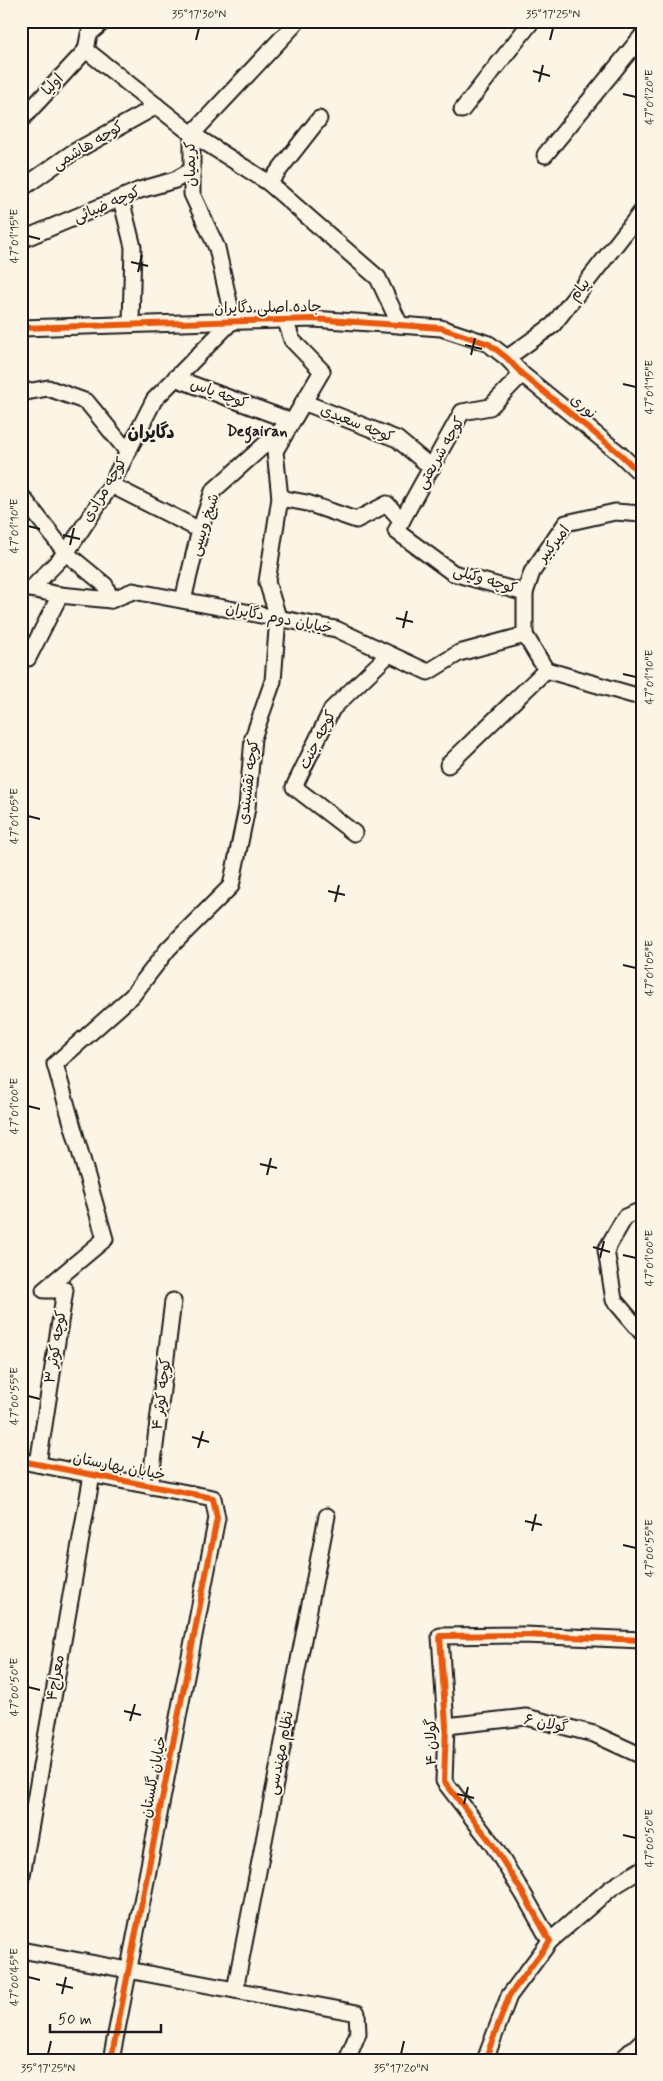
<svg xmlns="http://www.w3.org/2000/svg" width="663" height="2081" font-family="Mynerve,'Playpen Sans Arabic',sans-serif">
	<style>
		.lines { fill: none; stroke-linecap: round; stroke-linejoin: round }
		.minor-casing { stroke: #1c1c1c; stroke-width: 19 }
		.minor { stroke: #fcf5e5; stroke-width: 15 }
		.cycleway-casing { stroke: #fcf5e5; stroke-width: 9 }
		.cycleway { stroke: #e8590c; stroke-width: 6 }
		.ticks { fill: none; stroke: #1c1c1c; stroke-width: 2 }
		.labels { text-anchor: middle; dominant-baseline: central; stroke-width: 4; stroke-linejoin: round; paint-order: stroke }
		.street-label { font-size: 15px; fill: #1c1c1c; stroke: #fcf5e5 }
		.neighbourhood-label { font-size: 16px; font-weight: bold; fill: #1c1c1c; stroke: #fcf5e5 }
		.quarter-label { font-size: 18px; font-weight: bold; fill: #1c1c1c; stroke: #fcf5e5 }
		.neatline { fill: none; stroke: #1c1c1c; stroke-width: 2 }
		.ticks-label { font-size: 12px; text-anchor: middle; fill: #1c1c1c }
	</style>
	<rect width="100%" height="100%" fill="#fcf5e5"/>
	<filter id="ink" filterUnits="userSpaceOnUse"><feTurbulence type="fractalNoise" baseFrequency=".02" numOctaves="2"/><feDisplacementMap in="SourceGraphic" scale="10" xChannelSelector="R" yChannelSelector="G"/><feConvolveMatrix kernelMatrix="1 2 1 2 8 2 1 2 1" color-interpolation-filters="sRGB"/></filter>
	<g filter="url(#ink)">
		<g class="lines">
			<defs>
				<g id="minor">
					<path d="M638 21 642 24"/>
					<path d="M295 24 192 134 269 183 378 278 400 325"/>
					<path d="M86 50 89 34 104 21"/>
					<path d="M462 110 532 21"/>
					<path d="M21 120 86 50"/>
					<path d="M545 155 642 36"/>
					<path d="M269 183 319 119"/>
					<path d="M21 189 72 153 157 106"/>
					<path d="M121 199 133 247 131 323"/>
					<path d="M21 240 140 190 175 180 192 170"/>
					<path d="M21 328 313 319 441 328 489 344 507 358 522 374 620 454 642 475"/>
					<path d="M507 358 553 325 642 211"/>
					<path d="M522 374 490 407 462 412 396 531 453 573 525 593"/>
					<path d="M175 378 291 421 213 491 200 530 183 600"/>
					<path d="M21 393 48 388 87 402 128 452"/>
					<path d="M303 402 397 439 432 468"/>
					<path d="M111 485 200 530"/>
					<path d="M21 495 66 553 105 585 111 600"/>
					<path d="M280 498 307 503 356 520 387 504 402 521"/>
					<path d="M25 588 60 595 111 600 133 591 336 629 428 672 459 653 525 635"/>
					<path d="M31 589 66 553 111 485 154 400 233 320 217 248 192 194V134L86 50"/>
					<path d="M525 635V593L532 572 566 523 615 512 642 514"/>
					<path d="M525 635 546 670 633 695"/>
					<path d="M21 657 28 658 60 595"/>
					<path d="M448 765 546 670"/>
					<path d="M354 833 294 787 332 709 389 654"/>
					<path d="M642 1210 625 1217 606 1250 614 1300 642 1333"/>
					<path d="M21 1461 213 1498 217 1518 111 2060"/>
					<path d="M38 1464 65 1290H44L105 1239 55 1064 132 996 168 949 231 886 247 808 253 738 273 681 278 617 267 582 280 498 275 451 322 371 292 340 285 319"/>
					<path d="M150 1486 173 1301"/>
					<path d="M446 1726 526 1717 594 1734 642 1756"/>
					<path d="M21 1881 92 1475"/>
					<path d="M550 1941 611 1888 642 1869"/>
					<path d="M21 1950 357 2013 358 2033 347 2060"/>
					<path d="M235 1990 327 1516"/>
					<path d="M485 2060 509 1996 550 1941 524 1895 493 1845 444 1781 446 1726 440 1636 524 1635 642 1640"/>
					<path d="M621 2060 642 2041"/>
				</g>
			</defs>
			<use href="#minor" class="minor-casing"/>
			<use href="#minor" class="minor"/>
			<defs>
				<g id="cycleway">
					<path d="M21 328 313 319 441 328 489 344 507 358 522 374 620 454 642 475"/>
					<path d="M21 1461 213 1498 217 1518 111 2060"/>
					<path d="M485 2060 509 1996 550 1941 524 1895 493 1845 444 1781 446 1726 440 1636 524 1635 642 1640"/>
				</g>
			</defs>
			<use href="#cycleway" class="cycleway-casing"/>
			<use href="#cycleway" class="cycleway"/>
		</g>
	</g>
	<path class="ticks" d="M196 40 199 28M550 40 553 28M533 71 550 76M539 82 543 65M623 94 636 97M28 236 40 239M131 262 148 266M138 272 142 255M465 345 482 349M471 355 475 338M623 384 636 387M28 526 40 529M63 535 80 539M70 545 74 528M396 618 413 622M403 628 407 611M623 674 636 677M28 816 40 819M328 891 345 895M335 902 339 885M623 965 636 968M28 1106 40 1109M260 1164 277 1168M267 1175 271 1158M593 1247 610 1252M623 1255 636 1258M600 1258 604 1241M28 1396 40 1399M192 1437 209 1442M198 1448 203 1431M525 1521 542 1525M532 1531 536 1514M623 1545 636 1548M28 1687 40 1690M124 1711 141 1715M130 1721 135 1704M457 1794 474 1798M464 1804 468 1787M623 1835 636 1838M28 1977 40 1980M56 1984 73 1988M62 1994 66 1977M48 2054 51 2041M401 2054 404 2041"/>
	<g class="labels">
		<g class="street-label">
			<text transform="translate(53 85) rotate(-47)">اولیا</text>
			<text transform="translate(88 146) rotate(-31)">کوچه هاشمی</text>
			<text transform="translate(191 164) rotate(-91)">کریمیان</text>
			<text transform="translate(107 205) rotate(-23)">کوچه ضیائی</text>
			<text transform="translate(580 290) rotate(-52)">پیام</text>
			<text transform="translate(268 308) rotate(-1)">جاده اصلی دگایران</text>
			<text transform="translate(219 394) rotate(20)">کوچه یاس</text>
			<text transform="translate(583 407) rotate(40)">نوری</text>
			<text transform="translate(357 424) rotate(22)">کوچه سعیدی</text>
			<text transform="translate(441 453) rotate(-60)">کوچه شریعتی</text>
			<text transform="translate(105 490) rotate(-59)">کوچه مرادی</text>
			<text transform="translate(205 525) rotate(-72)">شیخ ویسی</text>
			<text transform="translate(554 544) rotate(-52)">امیرکبیر</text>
			<text transform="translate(485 580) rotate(17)">کوچه وکیلی</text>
			<text transform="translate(279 619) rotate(11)">خیابان دوم دگایران</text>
			<text transform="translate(318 740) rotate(-63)">کوچه جنت</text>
			<text transform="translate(249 782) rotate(-83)">کوچه نقشبندی</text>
			<text transform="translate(56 1347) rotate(-81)">کوچه کوثر ۳</text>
			<text transform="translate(162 1394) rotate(-83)">کوچه کوثر ۴</text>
			<text transform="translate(119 1467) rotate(11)">خیابان بهارستان</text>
			<text transform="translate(56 1678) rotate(-80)">معراج۴</text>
			<text transform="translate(546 1724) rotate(11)">گولان ۶</text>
			<text transform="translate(432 1742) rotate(-90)">گولان ۴</text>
			<text transform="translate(281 1753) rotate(-79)">نظام مهندسی</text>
			<text transform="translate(154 1777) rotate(-79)">خیابان گلستان</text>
		</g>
		<g class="neighbourhood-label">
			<text x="257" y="431">Degairan</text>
		</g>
		<g class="quarter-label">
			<text x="151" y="433">دگایران</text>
		</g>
	</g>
	<rect width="663" height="2081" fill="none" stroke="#fcf5e5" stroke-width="55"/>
	<path d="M50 2024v8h111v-8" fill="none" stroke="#1c1c1c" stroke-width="2.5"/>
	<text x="58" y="2024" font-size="15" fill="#1c1c1c" stroke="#fcf5e5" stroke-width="4" paint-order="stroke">50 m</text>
	<rect x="28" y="28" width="608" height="2026" class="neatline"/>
	<g class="ticks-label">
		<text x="199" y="18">35°17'30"N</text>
		<text x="553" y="18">35°17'25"N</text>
		<text transform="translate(649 97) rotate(-90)" y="4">47°01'20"E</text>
		<text transform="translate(14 236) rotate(-90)" y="4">47°01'15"E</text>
		<text transform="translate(649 387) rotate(-90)" y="4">47°01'15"E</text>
		<text transform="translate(14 526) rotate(-90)" y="4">47°01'10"E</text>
		<text transform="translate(649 677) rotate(-90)" y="4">47°01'10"E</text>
		<text transform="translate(14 816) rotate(-90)" y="4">47°01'05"E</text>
		<text transform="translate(649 968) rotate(-90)" y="4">47°01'05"E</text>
		<text transform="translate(14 1106) rotate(-90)" y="4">47°01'00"E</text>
		<text transform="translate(649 1258) rotate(-90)" y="4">47°01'00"E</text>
		<text transform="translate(14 1396) rotate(-90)" y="4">47°00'55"E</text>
		<text transform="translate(649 1548) rotate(-90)" y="4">47°00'55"E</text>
		<text transform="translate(14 1687) rotate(-90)" y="4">47°00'50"E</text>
		<text transform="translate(649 1838) rotate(-90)" y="4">47°00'50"E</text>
		<text transform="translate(14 1977) rotate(-90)" y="4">47°00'45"E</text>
		<text x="48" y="2072">35°17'25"N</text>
		<text x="401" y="2072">35°17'20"N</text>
	</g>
</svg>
